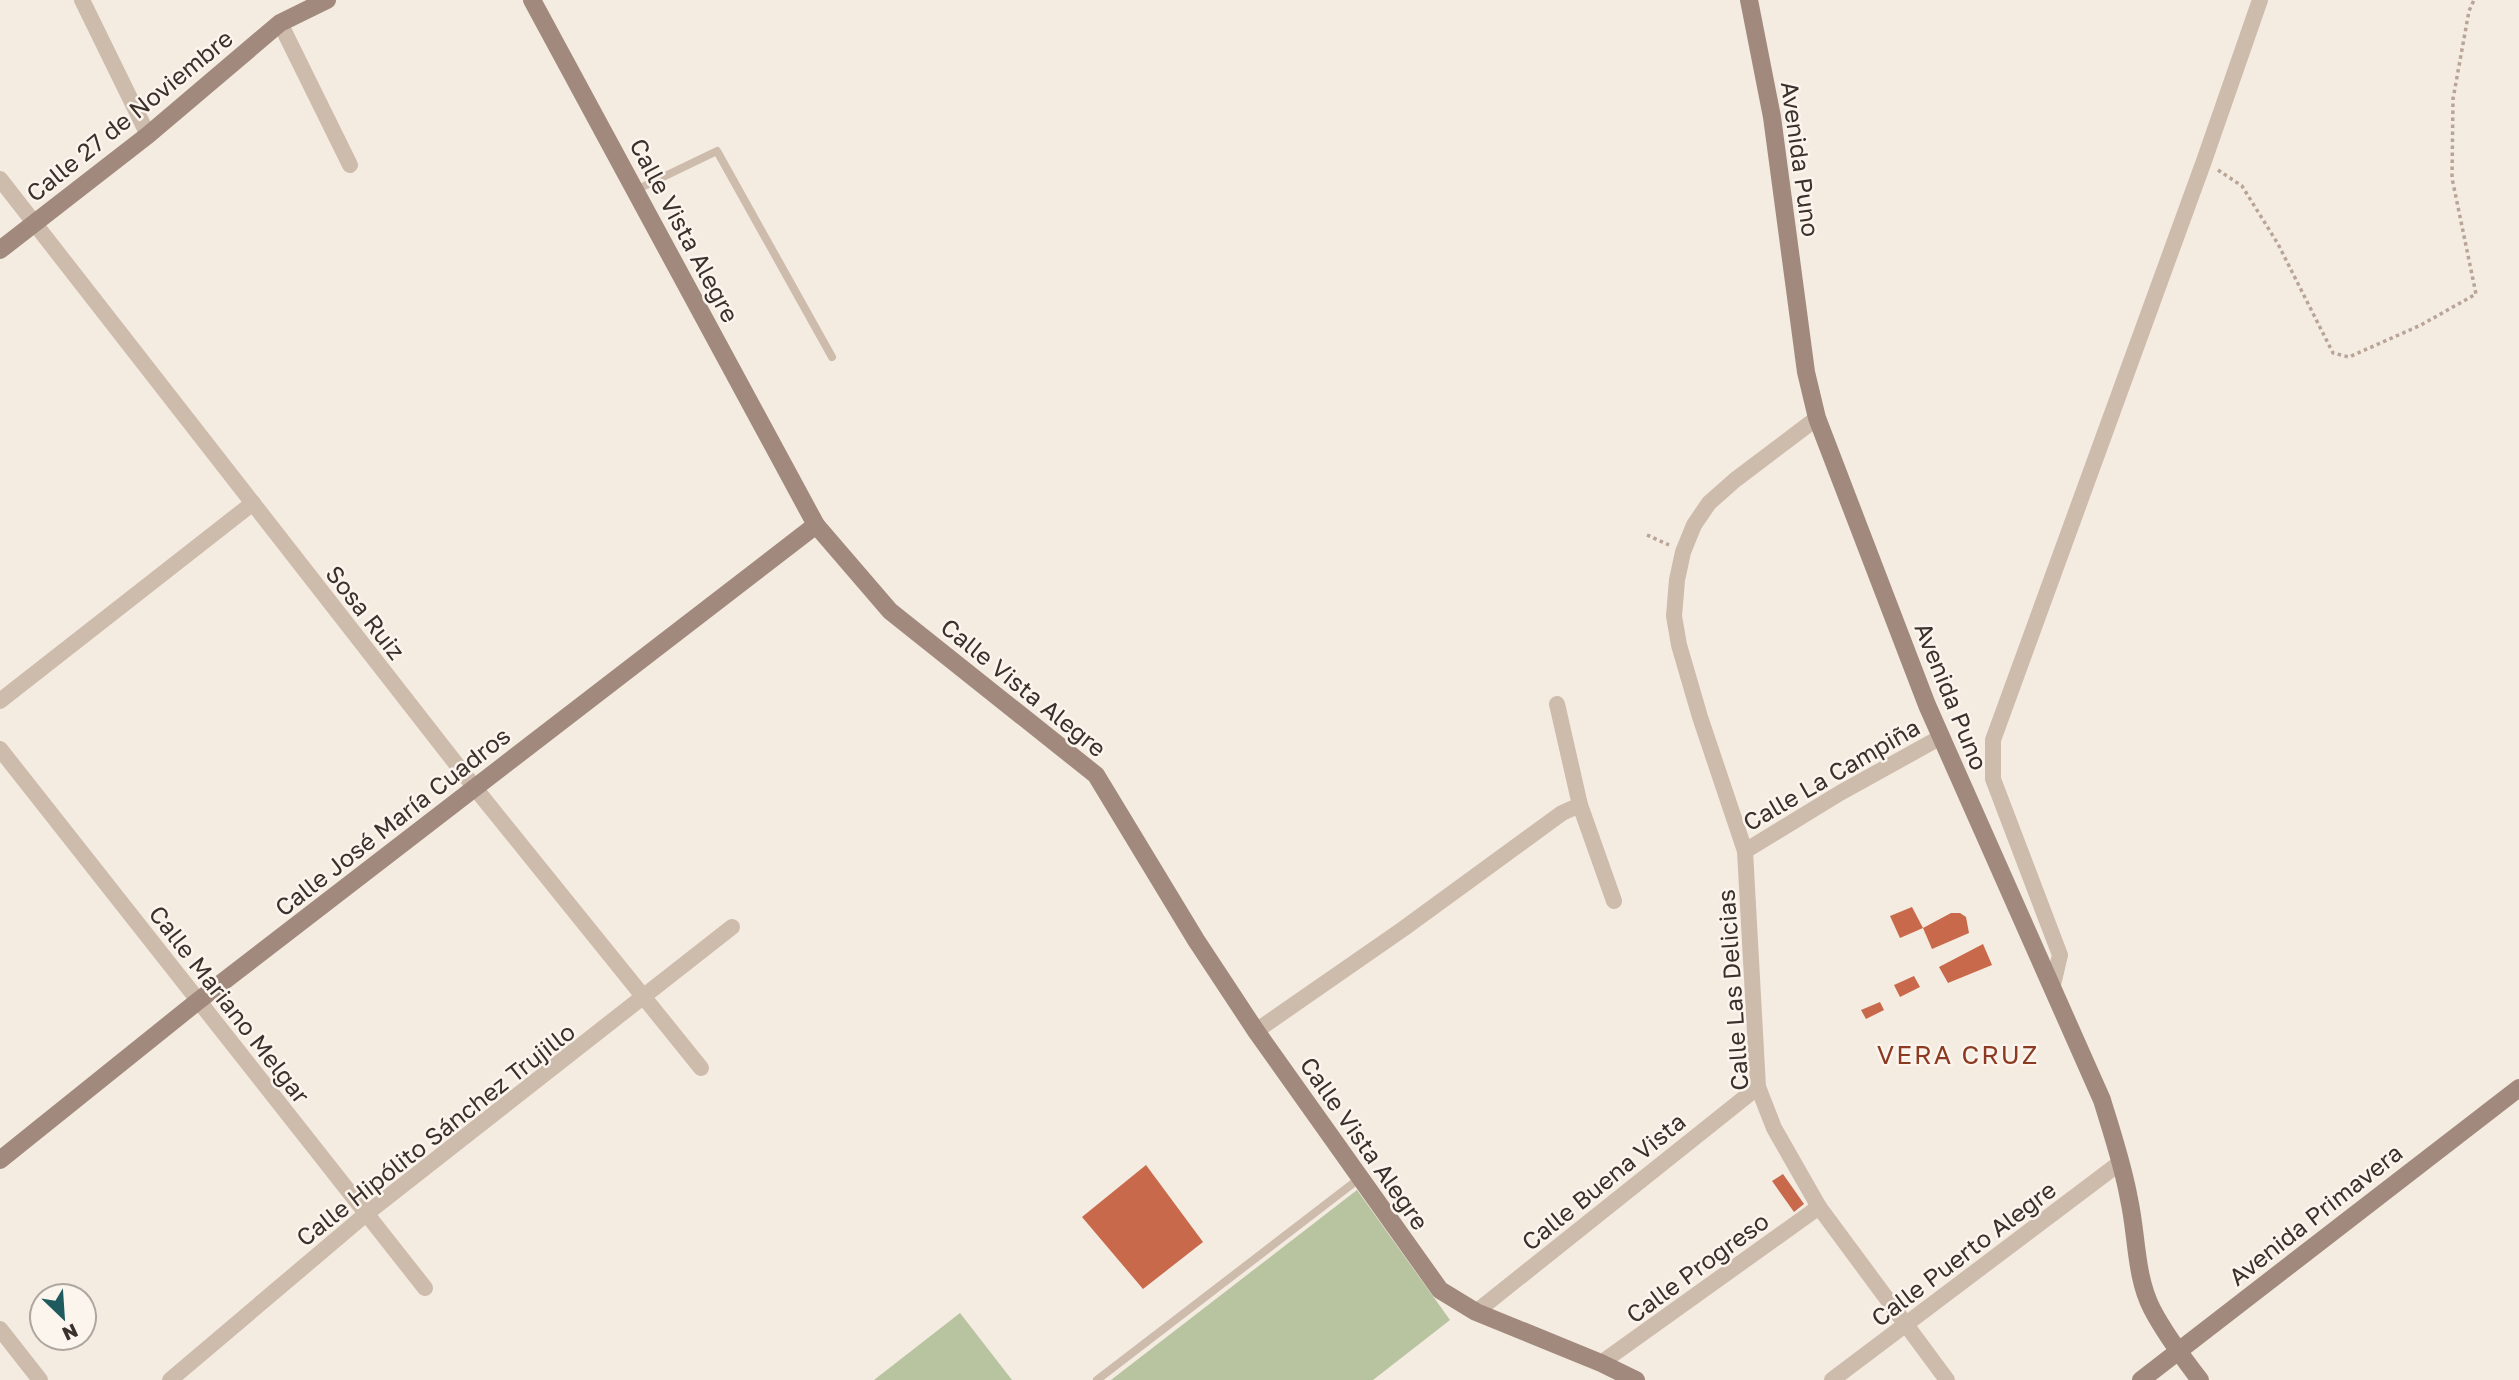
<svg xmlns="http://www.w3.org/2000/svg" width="2519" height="1380" font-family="'Golos Text',sans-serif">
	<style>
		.green { fill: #b8c4a0 }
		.building { fill: #c8694b }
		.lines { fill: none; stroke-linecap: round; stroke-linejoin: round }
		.path { stroke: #b9a596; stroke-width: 3.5; stroke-dasharray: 3.5 3.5; stroke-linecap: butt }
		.lane { stroke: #cdbbac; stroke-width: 8 }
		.street { stroke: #cdbbac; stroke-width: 16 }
		.secondary { stroke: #a18a7d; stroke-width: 18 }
		.labels { text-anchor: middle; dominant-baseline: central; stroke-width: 5; stroke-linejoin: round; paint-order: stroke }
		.street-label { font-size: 24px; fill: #3b302b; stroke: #fbf5ee }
		.neighbourhood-label { font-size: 26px; letter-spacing: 2px; fill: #8c3b22; stroke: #fbf5ee }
	</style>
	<rect width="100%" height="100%" fill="#f4ebe1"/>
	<g class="green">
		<path d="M1357 1190 1450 1320 1373 1380H1111Z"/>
		<path d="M960 1313 1012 1380H874Z"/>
	</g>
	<g class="building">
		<path d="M1912 907 1923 928 1900 938 1890 916Z"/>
		<path d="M1951 913H1960L1966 917 1969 933 1932 949 1923 928Z"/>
		<path d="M1983 944 1992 965 1948 983 1939 967Z"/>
		<path d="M1914 976 1920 987 1900 997 1894 985Z"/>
		<path d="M1880 1002 1884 1010 1866 1019 1861 1010Z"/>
		<path d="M1146 1165 1203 1242 1143 1289 1082 1217Z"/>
		<path d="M1783 1174 1804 1204 1794 1212 1772 1181Z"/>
	</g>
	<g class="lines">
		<g class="path">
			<path d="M2218 170 2242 186 2278 244 2333 353 2349 357 2421 325 2476 294 2452 178 2453 99 2469 11 2474 0"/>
			<path d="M1647 535 1669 545"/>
		</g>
		<g class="lane">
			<path d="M636 190 717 151 832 357"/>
			<path d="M1097 1380 1360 1178"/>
		</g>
		<g class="street">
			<path d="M82 0 148 135"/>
			<path d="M280 23 350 165"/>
			<path d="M0 179 475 788 701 1068"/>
			<path d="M1817 418 1735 480 1709 503 1694 525 1683 552 1677 580 1674 616 1679 645 1700 717 1745 851 1758 1087 1774 1128 1819 1207 1947 1380"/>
			<path d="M0 701 253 503"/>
			<path d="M1557 704 1580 805 1614 901"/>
			<path d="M0 749 425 1288"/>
			<path d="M1745 851 1840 793 1941 737"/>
			<path d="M2052 989 2060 955 1993 779V740L2204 161 2260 0"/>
			<path d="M1256 1031 1403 929 1562 813 1580 805"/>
			<path d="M1476 1312 1758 1087"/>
			<path d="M0 1329 40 1380"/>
			<path d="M1601 1363 1819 1207"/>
			<path d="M170 1380 366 1214 732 927"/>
			<path d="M1832 1380 2121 1162"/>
		</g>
		<g class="secondary">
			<path d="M532 0 816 525 890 611 1096 775 1196 940 1256 1031 1440 1290 1476 1312 1601 1363 1636 1380"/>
			<path d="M1749 0 1772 117 1806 372 1817 418 1927 705 2102 1100C2112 1133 2123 1165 2129 1199 2137 1234 2135 1276 2152 1309 2165 1334 2183 1358 2200 1380"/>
			<path d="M0 250 148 135 280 23 327 0"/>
			<path d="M0 1160 198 1001 816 525"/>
			<path d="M2141 1380 2519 1088"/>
		</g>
	</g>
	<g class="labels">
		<g class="street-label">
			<text transform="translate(129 115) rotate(-39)">Calle 27 de Noviembre</text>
			<text transform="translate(1801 159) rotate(82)">Avenida Puno</text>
			<text transform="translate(685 230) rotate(62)">Calle Vista Alegre</text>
			<text transform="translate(366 612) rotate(52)">Sosa Ruiz</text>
			<text transform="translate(1024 687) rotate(39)">Calle Vista Alegre</text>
			<text transform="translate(1952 696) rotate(68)">Avenida Puno</text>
			<text transform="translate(1831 774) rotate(-30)">Calle La Campiña</text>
			<text transform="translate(392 821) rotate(-38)">Calle José María Cuadros</text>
			<text transform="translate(1732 990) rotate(-94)">Calle Las Delicias</text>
			<text transform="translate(230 1004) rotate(52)">Calle Mariano Melgar</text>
			<text transform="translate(435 1134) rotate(-38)">Calle Hipólito Sánchez Trujillo</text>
			<text transform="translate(1365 1143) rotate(55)">Calle Vista Alegre</text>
			<text transform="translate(1603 1181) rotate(-39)">Calle Buena Vista</text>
			<text transform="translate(2315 1214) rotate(-38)">Avenida Primavera</text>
			<text transform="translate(1963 1253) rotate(-37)">Calle Puerto Alegre</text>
			<text transform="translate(1697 1267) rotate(-36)">Calle Progreso</text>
		</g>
		<g class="neighbourhood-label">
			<text x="1958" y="1054">VERA CRUZ</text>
		</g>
	</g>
	<g transform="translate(63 1317) rotate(155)"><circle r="33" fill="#fbf5ee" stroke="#aea6a0" stroke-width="2"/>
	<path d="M0-5L12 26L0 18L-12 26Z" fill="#1f5a5e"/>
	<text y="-10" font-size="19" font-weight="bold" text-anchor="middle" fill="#3b302b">N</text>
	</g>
</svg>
